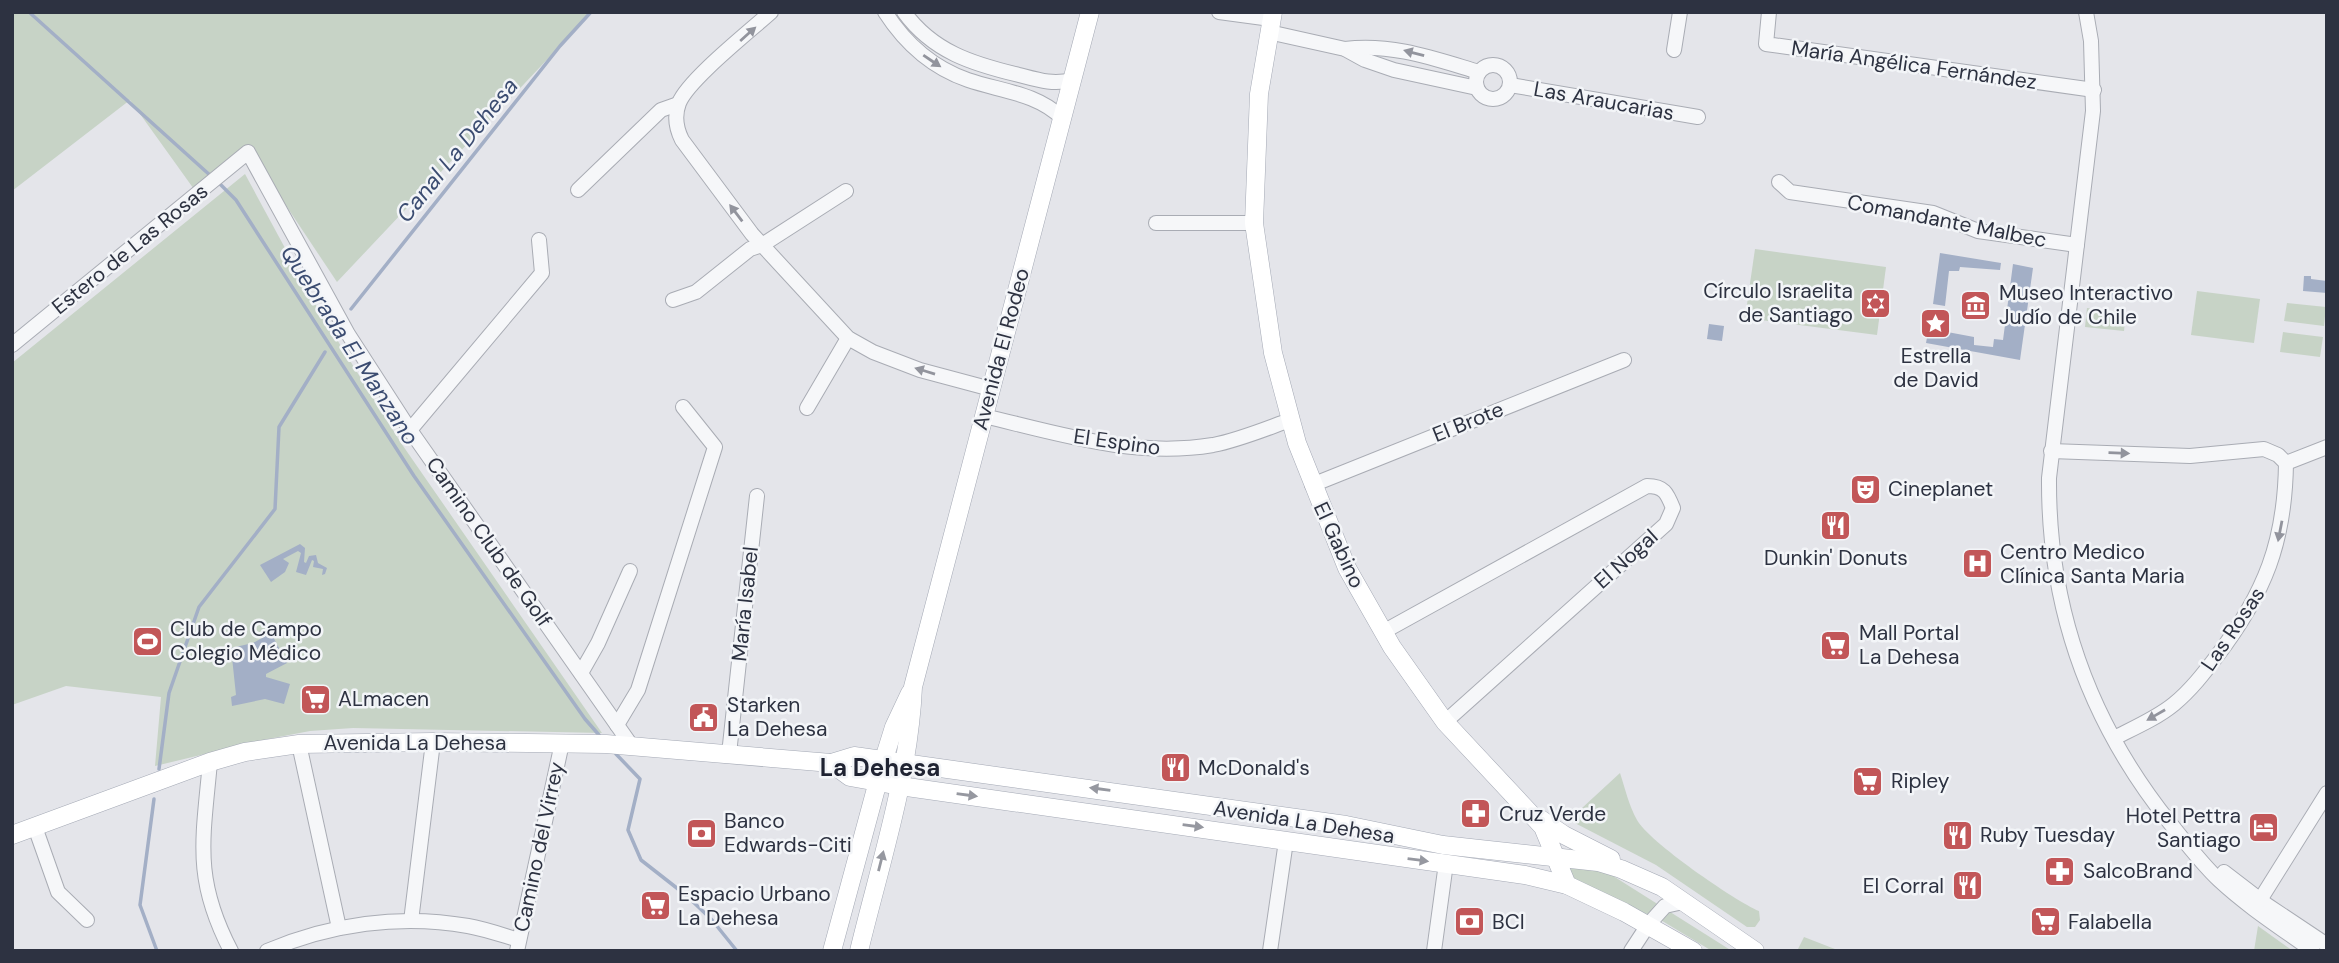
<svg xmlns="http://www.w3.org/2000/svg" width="2339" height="963" font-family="'DM Sans',sans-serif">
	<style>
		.green { fill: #c7d3c6 }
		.water { fill: #a3afc6 }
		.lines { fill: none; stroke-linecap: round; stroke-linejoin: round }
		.stream { stroke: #a3afc6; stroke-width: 3.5 }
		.minor-casing { stroke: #a9acb4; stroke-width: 16 }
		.major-casing { stroke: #a4a9b5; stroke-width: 19 }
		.minor { stroke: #f6f7f9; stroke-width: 14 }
		.major { stroke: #fff; stroke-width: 18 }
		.oneway { fill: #92949d }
		.oneway2 { fill: #9698a0 }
		.labels { text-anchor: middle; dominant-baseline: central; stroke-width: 5; stroke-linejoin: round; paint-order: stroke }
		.street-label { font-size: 21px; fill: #2d3241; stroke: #f3f5f8 }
		.poi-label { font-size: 21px; fill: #2d3241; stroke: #f3f5f8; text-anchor: start }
		.water-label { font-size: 23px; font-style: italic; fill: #3b4c71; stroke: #f3f5f8 }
		.quarter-label { font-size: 24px; font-weight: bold; fill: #1f2332; stroke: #f3f5f8 }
	</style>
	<rect width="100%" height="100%" fill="#e4e5ea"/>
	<g class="green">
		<path d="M12 12H592L337 282 249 150 196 192 130 100 12 191Z"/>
		<path d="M245 174 318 309 401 443 602 733 353 728 310 731 268 739 155 766 161 697 66 686 12 705V363Z"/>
		<path d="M1755 249 1886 267 1877 335 1745 318Z"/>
		<path d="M2197 291 2260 299 2254 343 2191 335Z"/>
		<path d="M2287 303 2326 307 2324 326 2284 321Z"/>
		<path d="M2087 308 2126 313 2124 331 2085 327Z"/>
		<path d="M2283 332 2323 337 2320 357 2280 352Z"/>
		<path d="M1620 773C1625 788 1629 806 1637 820 1648 841 1735 901 1759 911L1760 920 1755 927H1747L1656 865 1569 820Z"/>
		<path d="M1560 864 1602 869 1732 951H1712L1659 919 1571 883Z"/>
		<path d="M2258 926 2293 951H2254Z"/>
		<path d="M1804 937 1840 951H1797Z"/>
	</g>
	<g class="water">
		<path d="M1940 253 2001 263 2000 270 1960 267 1959 271H1949L1945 306 1933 304Z"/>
		<path d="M2013 264 2033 268 2020 360 1926 343 1930 321 1943 323 1942 331 1974 337V345L1993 347 1994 339 2003 340Z"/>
		<path d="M2304 276H2311V279L2327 281V293L2303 291Z"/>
		<path d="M2106 288 2128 291 2127 301 2105 299Z"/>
		<path d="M1709 324 1724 326 1722 341 1707 339Z"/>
		<path d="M300 544 305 548 304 562 306 563 309 556 316 555 318 563 327 568 325 574 322 575 323 569 313 567 314 561 312 560 306 575 296 572 301 553 298 551 283 559 289 563 285 572 271 582 260 565Z"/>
		<path d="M271 633 287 663 266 674V677L290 684 284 704 265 699 232 706 231 697 236 695 231 648 253 643Z"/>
	</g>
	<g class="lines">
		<g class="stream">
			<path d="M29 12 212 177"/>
			<path d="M218 182 236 200 414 476 585 719 599 735"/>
			<path d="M351 309 560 46 591 12"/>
			<path d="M616 754 640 779 628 830 641 860 687 896 712 920 737 951"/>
			<path d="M159 769 169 693 199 607 275 509 279 427 325 352"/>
			<path d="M154 799 140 905 157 951"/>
		</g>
		<defs>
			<g id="minor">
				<path d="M771 12C750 31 688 80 679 103 674 116 676 128 682 140L752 234 848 338 873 352 920 370 991 389"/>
				<path d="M885 12C905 43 933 68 968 80 1000 91 1037 93 1062 118"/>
				<path d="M904 12C933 52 973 64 1019 75 1038 80 1053 85 1072 80"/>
				<path d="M1219 12 1271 19"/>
				<path d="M1769 12 1766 44 2094 90"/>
				<path d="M2086 12 2091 41 2093 111 2049 478C2048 608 2089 722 2170 823 2186 843 2201 863 2219 880 2248 907 2281 928 2313 951"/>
				<path d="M1269 32 1345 49 1365 60 1394 70 1477 88"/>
				<path d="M1345 49C1392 43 1435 59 1479 72"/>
				<path d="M1674 50 1680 12"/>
				<circle cx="1493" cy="82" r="17"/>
				<path d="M1510 85 1698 117"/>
				<path d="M1779 182 1790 192 1933 213 1978 231 2077 245"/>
				<path d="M578 190 661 110 678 104"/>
				<path d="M1156 223H1254"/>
				<path d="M673 300 696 292 750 249 762 245 846 191"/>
				<path d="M12 345 248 152 348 334 410 430 631 745"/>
				<path d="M807 408 848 338"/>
				<path d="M984 416C1060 434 1134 458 1213 445 1239 440 1265 429 1290 420"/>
				<path d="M410 430 542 273 539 240"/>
				<path d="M2051 451 2190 456 2264 449 2278 455 2286 463C2285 542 2265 593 2217 656 2204 673 2191 690 2174 704 2157 718 2134 728 2114 738"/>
				<path d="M2286 463 2327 447"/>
				<path d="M1312 485 1624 360"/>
				<path d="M1383 632 1647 486C1664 486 1667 493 1673 508L1666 524 1445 722"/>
				<path d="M581 673 598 643 630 571"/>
				<path d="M617 725 638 690 715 447 683 407"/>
				<path d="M299 744 339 928"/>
				<path d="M729 754 757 496"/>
				<path d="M210 762C203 840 193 878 231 951"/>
				<path d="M35 827 58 892 87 920"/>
				<path d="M2224 872 2267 905 2327 945"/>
				<path d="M2260 900 2327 793"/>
				<path d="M411 921 433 742"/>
				<path d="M267 951C330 924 400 914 468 926 485 929 502 935 519 940"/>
				<path d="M517 951 562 743"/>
				<path d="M1270 951 1286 841"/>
				<path d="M1434 951 1446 863"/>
				<path d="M1631 951 1648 925 1665 906 1683 902"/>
			</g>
			<g id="major">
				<path d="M1273 12 1259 94 1254 223 1273 353 1297 443 1347 568 1392 647 1445 722 1543 827 1567 885"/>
				<path d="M831 763 850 777 900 786 1525 875 1567 885 1624 912 1693 951"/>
				<path d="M1539 818 1564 835 1611 859"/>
				<path d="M12 835 210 762 245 752 299 744 433 742 606 744 831 763 854 756 1346 825 1443 845 1598 862 1621 869 1662 887 1755 951"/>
				<path d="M832 951 884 759 894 727 910 693"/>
				<path d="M859 951C880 864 909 777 913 687L1090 12"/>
			</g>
		</defs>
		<use href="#minor" class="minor-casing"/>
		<use href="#major" class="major-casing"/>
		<use href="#minor" class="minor"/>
		<use href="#major" class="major"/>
	</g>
	<defs><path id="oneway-solid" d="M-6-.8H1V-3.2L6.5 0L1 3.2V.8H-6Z" transform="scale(1.75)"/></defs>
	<g class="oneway">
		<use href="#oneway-solid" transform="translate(748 34) rotate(-42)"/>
		<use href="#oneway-solid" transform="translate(1414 53) rotate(-165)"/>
		<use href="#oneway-solid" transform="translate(932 61) rotate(34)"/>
		<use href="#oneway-solid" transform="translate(736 213) rotate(-127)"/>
		<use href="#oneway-solid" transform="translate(925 371) rotate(-163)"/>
		<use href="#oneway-solid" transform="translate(2119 453) rotate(2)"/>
		<use href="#oneway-solid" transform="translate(2280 531) rotate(101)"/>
		<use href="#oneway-solid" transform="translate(2156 715) rotate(150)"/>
	</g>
	<g class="oneway2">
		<use href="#oneway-solid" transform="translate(1100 789) rotate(-172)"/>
		<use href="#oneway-solid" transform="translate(967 795) rotate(8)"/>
		<use href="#oneway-solid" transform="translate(1193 826) rotate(8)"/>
		<use href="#oneway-solid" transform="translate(1418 860) rotate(7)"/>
		<use href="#oneway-solid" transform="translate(881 861) rotate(-76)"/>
	</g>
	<defs>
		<symbol id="synagogue-square" viewBox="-11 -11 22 22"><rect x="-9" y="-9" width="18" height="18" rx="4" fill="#c25658" stroke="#f3f5f8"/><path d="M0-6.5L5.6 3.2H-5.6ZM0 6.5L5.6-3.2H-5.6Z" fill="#fff"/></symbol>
		<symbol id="museum-square" viewBox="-11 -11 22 22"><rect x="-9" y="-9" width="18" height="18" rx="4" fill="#c25658" stroke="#f3f5f8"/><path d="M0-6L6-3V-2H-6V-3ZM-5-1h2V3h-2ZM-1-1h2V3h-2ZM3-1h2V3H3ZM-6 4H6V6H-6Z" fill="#fff"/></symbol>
		<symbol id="sight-square" viewBox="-11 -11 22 22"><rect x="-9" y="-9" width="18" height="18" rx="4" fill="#c25658" stroke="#f3f5f8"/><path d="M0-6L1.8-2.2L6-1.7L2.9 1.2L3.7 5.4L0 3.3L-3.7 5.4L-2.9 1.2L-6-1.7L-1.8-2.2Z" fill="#fff"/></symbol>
		<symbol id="theatre-square" viewBox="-11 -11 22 22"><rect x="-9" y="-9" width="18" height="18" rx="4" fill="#c25658" stroke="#f3f5f8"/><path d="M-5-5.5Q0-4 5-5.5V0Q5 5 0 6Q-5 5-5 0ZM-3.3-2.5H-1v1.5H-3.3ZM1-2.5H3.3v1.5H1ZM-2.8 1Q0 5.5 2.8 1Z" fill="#fff"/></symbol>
		<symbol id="restaurant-square" viewBox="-11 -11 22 22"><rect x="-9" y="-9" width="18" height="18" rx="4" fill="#c25658" stroke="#f3f5f8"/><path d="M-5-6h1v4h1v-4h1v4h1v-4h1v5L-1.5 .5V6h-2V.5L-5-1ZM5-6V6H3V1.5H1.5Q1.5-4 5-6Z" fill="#fff"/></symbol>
		<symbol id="hospital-square" viewBox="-11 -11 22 22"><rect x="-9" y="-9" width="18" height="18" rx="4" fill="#c25658" stroke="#f3f5f8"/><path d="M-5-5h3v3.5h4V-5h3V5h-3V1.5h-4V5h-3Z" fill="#fff"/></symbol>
		<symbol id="stadium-square" viewBox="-11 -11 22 22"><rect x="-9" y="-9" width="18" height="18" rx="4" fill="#c25658" stroke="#f3f5f8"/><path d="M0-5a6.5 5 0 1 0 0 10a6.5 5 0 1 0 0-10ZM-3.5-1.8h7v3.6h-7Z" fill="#fff"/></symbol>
		<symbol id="supermarket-square" viewBox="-11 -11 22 22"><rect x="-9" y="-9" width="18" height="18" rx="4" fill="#c25658" stroke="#f3f5f8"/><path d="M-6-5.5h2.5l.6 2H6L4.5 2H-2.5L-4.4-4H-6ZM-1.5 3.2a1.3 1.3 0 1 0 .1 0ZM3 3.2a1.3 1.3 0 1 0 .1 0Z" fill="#fff"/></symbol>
		<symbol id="civic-square" viewBox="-11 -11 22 22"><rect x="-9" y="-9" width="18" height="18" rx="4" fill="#c25658" stroke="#f3f5f8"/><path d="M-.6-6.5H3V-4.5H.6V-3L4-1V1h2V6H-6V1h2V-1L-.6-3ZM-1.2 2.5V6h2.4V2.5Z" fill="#fff"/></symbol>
		<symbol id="pharmacy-square" viewBox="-11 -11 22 22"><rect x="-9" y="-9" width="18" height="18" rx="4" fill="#c25658" stroke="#f3f5f8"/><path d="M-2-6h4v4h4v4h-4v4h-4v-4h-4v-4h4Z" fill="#fff"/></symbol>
		<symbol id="hotel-square" viewBox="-11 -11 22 22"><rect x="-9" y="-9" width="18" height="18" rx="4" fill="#c25658" stroke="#f3f5f8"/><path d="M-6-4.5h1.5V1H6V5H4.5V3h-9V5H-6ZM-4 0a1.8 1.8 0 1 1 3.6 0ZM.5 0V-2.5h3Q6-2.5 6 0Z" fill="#fff"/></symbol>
		<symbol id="bank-square" viewBox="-11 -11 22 22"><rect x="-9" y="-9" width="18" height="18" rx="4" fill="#c25658" stroke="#f3f5f8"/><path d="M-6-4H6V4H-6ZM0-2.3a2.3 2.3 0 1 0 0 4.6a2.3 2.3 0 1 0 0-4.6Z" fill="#fff"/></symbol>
	</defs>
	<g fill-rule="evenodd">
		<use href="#synagogue-square" x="1858" y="286" width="35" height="35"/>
		<use href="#museum-square" x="1958" y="288" width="35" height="35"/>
		<use href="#sight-square" x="1918" y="306" width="35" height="35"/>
		<use href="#theatre-square" x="1848" y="472" width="35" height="35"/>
		<use href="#restaurant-square" x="1818" y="508" width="35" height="35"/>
		<use href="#hospital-square" x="1960" y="546" width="35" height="35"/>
		<use href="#stadium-square" x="130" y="624" width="35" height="35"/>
		<use href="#supermarket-square" x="1818" y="628" width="35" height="35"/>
		<use href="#supermarket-square" x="298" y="682" width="35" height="35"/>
		<use href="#civic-square" x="686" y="700" width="35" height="35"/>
		<use href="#restaurant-square" x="1158" y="750" width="35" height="35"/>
		<use href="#supermarket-square" x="1850" y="764" width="35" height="35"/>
		<use href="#pharmacy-square" x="1458" y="796" width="35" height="35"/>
		<use href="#hotel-square" x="2246" y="810" width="35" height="35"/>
		<use href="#bank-square" x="684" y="816" width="35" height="35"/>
		<use href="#restaurant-square" x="1940" y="818" width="35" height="35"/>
		<use href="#pharmacy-square" x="2042" y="854" width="35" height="35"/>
		<use href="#restaurant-square" x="1950" y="868" width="35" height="35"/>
		<use href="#supermarket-square" x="638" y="888" width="35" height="35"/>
		<use href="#bank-square" x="1452" y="904" width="35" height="35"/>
		<use href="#supermarket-square" x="2028" y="904" width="35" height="35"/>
	</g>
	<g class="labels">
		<g class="street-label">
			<text transform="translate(1914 65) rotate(8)">María Angélica Fernández</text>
			<text transform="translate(1604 101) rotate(10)">Las Araucarias</text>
			<text transform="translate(1947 221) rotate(11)">Comandante Malbec</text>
			<text transform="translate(130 249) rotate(-39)">Estero de Las Rosas</text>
			<text transform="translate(1001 349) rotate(-75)">Avenida El Rodeo</text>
			<text transform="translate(1468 422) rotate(-22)">El Brote</text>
			<text transform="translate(1117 442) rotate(8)">El Espino</text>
			<text transform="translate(489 542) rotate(55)">Camino Club de Golf</text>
			<text transform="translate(1339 545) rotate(65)">El Gabino</text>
			<text transform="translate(1626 559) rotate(-42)">El Nogal</text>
			<text transform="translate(745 604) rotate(-84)">María Isabel</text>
			<text transform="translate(2233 629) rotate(-56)">Las Rosas</text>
			<text x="415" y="743">Avenida La Dehesa</text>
			<text transform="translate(1304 822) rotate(9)">Avenida La Dehesa</text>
			<text transform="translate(539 847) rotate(-78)">Camino del Virrey</text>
		</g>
		<g class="poi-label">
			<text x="1853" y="291" text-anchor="end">Círculo Israelita<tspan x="1853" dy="24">de Santiago</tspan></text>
			<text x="1999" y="293">Museo Interactivo<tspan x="1999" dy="24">Judío de Chile</tspan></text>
			<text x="1936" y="356" text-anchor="middle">Estrella<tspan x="1936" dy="24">de David</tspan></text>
			<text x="1888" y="489">Cineplanet</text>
			<text x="2000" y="552">Centro Medico<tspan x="2000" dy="24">Clínica Santa Maria</tspan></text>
			<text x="1836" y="558" text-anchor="middle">Dunkin' Donuts</text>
			<text x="170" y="629">Club de Campo<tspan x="170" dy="24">Colegio Médico</tspan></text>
			<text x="1859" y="633">Mall Portal<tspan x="1859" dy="24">La Dehesa</tspan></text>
			<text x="338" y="699">ALmacen</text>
			<text x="727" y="705">Starken<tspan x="727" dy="24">La Dehesa</tspan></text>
			<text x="1198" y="768">McDonald's</text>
			<text x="1891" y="781">Ripley</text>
			<text x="1499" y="814">Cruz Verde</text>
			<text x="2241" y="816" text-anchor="end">Hotel Pettra<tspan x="2241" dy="24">Santiago</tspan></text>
			<text x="724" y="821">Banco<tspan x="724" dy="24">Edwards-Citi</tspan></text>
			<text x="1980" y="835">Ruby Tuesday</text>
			<text x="2083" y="871">SalcoBrand</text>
			<text x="1944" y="886" text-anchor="end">El Corral</text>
			<text x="678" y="894">Espacio Urbano<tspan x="678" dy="24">La Dehesa</tspan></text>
			<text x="1492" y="922">BCI</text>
			<text x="2068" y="922">Falabella</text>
		</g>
		<g class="water-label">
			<text transform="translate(457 150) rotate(-51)">Canal La Dehesa</text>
			<text transform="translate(350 345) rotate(57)">Quebrada El Manzano</text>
		</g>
		<g class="quarter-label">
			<text x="880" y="767">La Dehesa</text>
		</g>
	</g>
	<rect width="2339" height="963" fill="none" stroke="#2d3241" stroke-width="28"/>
</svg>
